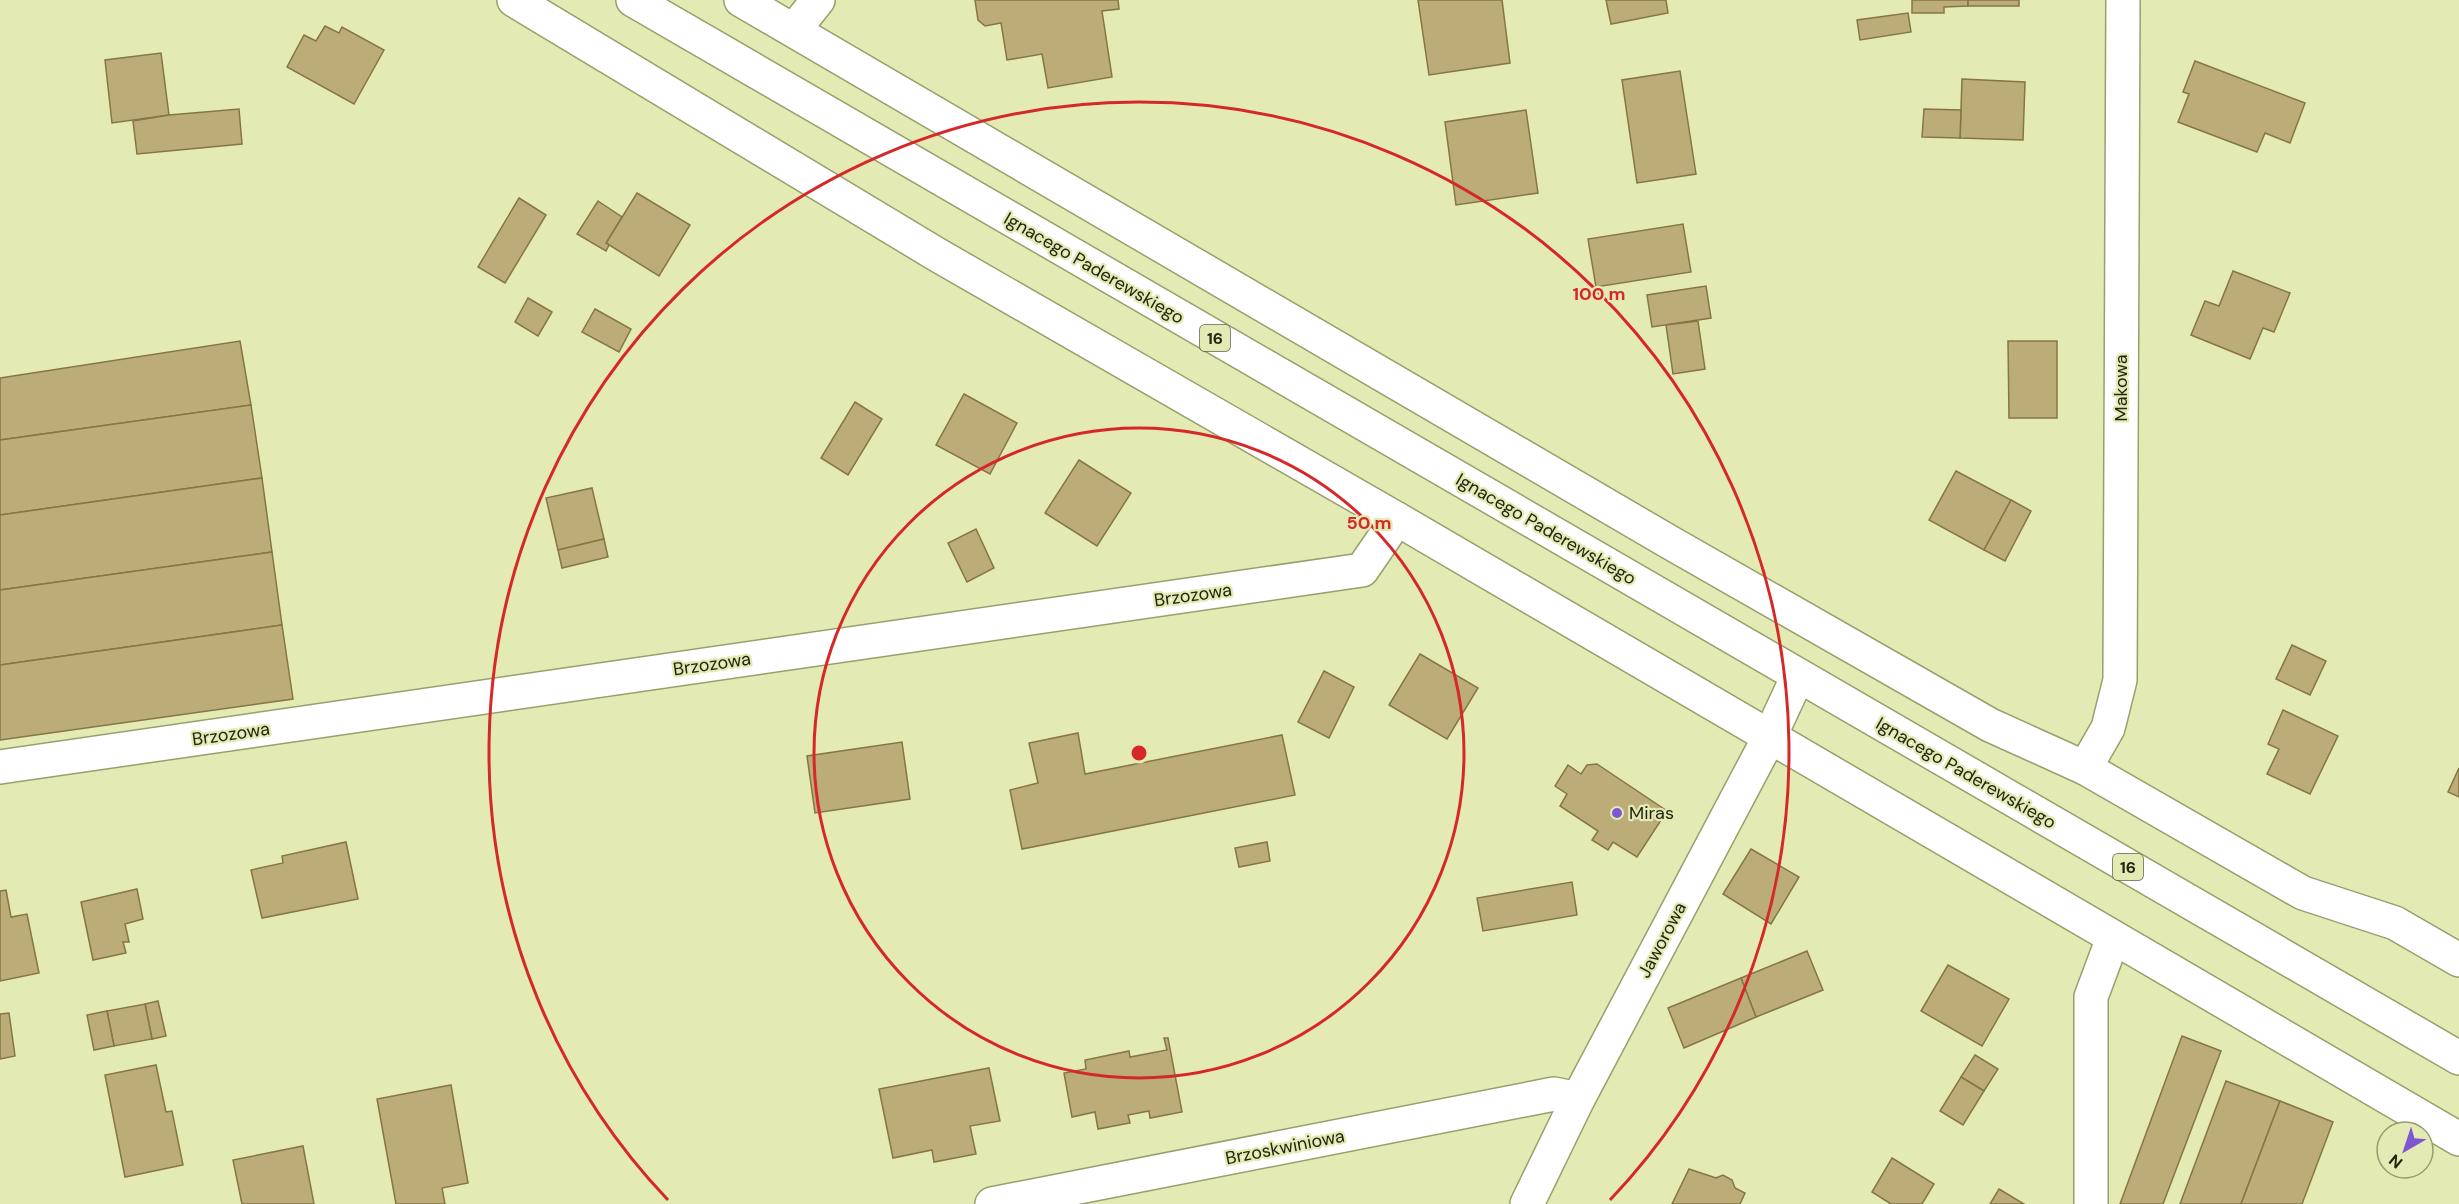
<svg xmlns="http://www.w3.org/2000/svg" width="2459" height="1204" font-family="'DM Sans',sans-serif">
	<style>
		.building { fill: #bbac78; stroke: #857644; stroke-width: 1.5 }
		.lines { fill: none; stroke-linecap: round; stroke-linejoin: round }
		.minor-casing { stroke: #999f6c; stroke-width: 36 }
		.major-casing { stroke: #999f6c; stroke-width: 36 }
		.minor { stroke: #fff; stroke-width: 33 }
		.major { stroke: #fff; stroke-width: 33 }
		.ring { fill: none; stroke: #d62828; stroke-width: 3 }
		.poi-dot { fill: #7c57d1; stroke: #e4eab4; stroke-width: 2 }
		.labels { text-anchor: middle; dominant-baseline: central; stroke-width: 4.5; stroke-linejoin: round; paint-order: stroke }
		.shield { fill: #e4eab4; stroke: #5d6041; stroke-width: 1.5 }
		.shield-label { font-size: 16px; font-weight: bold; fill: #232510 }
		.street-label { font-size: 18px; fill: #232510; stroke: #e4eab4 }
		.poi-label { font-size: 18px; fill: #232510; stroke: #e4eab4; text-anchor: start }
		.centre { fill: #d62828; stroke: #e4eab4; stroke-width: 3 }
		.ring-label { font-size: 18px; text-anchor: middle; font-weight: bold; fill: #d62828; stroke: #e4eab4; stroke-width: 4.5; stroke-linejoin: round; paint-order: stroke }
	</style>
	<rect width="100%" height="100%" fill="#e4eab4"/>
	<g class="building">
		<path d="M975 0H1118L1119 9 1102 11 1112 77 1048 88 1042 54 1007 60 1001 23 985 26 978 20Z"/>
		<path d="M1418 0H1502L1510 63 1429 75Z"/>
		<path d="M1606 0H1666L1668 13 1611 24Z"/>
		<path d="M1912 0H1968V6L1944 7V13H1912Z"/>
		<rect x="1968" y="0" width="51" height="6"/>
		<path d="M1908 13 1911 32 1860 40 1857 20Z"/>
		<path d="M325 26 339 33 342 27 384 50 354 104 287 67 304 35 316 41Z"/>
		<path d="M161 53 169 115 112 123 105 60Z"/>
		<path d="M2195 61 2305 103 2290 143 2265 133 2257 152 2178 122 2189 94 2183 92Z"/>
		<path d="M1680 71 1696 174 1637 183 1622 80Z"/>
		<path d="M1962 79 2025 82 2023 140 1960 138Z"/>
		<path d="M239 109 242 144 137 154 133 121 169 115Z"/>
		<path d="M1924 109 1961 110 1960 138 1922 137Z"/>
		<path d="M1526 110 1538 193 1456 205 1445 122Z"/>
		<path d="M637 193 690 225 659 276 606 243Z"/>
		<path d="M519 198 546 215 505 283 478 267Z"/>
		<path d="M598 201 622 217 606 243 609 245 606 251 577 234Z"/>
		<path d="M1683 224 1691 272 1596 287 1588 239Z"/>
		<path d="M2233 271 2290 293 2274 332 2263 328 2250 359 2191 335 2205 301 2219 306Z"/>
		<path d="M1706 286 1711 318 1652 327 1647 295Z"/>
		<path d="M528 298 552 312 538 336 515 322Z"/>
		<path d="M595 309 631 329 619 352 582 332Z"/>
		<path d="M1698 321 1705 369 1673 374 1666 325Z"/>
		<path d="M240 341 251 405 0 440V378Z"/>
		<path d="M2008 341H2057V418H2009Z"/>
		<path d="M964 394 1017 423 990 474 936 445Z"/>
		<path d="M855 402 882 419 848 475 821 458Z"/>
		<path d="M251 405 262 478 0 515V440Z"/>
		<path d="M1079 460 1131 493 1097 546 1045 513Z"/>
		<path d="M1956 471 2011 500 1984 550 1929 520Z"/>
		<path d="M262 478 272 552 0 590V515Z"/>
		<path d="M592 488 604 539 558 550 546 498Z"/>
		<path d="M2011 500 2031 511 2005 561 1984 550Z"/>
		<path d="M976 529 994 568 967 582 948 543Z"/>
		<path d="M604 539 608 557 562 568 558 550Z"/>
		<path d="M272 552 282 625 0 665V590Z"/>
		<path d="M282 625 293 699 0 740V665Z"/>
		<path d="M2292 645 2326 661 2310 695 2276 679Z"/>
		<path d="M1420 654 1478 688 1447 739 1389 705Z"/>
		<path d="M1324 671 1354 687 1329 738 1298 722Z"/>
		<path d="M2283 710 2338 736 2310 794 2267 774 2279 749 2268 744Z"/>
		<path d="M1078 733 1085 774 1282 735 1295 795 1022 849 1010 790 1038 783 1029 743Z"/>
		<path d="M902 742 910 799 815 813 807 756Z"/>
		<path d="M1597 764 1667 811 1637 857 1613 842 1608 850 1592 840 1598 831 1560 806 1567 794 1555 786 1568 765 1581 774 1587 765Z"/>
		<path d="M2459 768V797L2448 792Z"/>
		<path d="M346 842 358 899 262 918 251 870 283 863 282 856Z"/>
		<path d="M1267 842 1270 861 1239 867 1235 848Z"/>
		<path d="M1751 849 1799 877 1771 924 1723 894Z"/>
		<path d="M1572 882 1577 915 1483 931 1477 898Z"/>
		<path d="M137 889 143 919 125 924 129 942H123L126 953 93 960 81 902Z"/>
		<path d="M6 890 11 917 27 914 39 973 0 981V891Z"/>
		<path d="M1807 951 1823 990 1756 1017 1741 978Z"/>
		<path d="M1948 965 2009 999 1982 1046 1921 1011Z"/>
		<path d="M1741 978 1756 1017 1684 1048 1668 1008Z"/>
		<path d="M158 1001 166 1036 152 1039 145 1004Z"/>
		<path d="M145 1004 152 1039 114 1046 107 1011Z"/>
		<path d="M107 1011 114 1046 94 1050 87 1015Z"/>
		<path d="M9 1013 15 1056 0 1059V1014Z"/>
		<path d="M2182 1036 2221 1051 2163 1204H2120Z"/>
		<path d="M1164 1038H1168L1182 1112 1150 1118 1149 1111 1128 1115 1130 1123 1098 1129 1095 1112 1072 1117 1064 1073 1086 1069 1085 1060 1129 1051 1130 1057 1167 1050Z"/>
		<path d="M1975 1055 1998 1069 1984 1091 1961 1077Z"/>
		<path d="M156 1065 166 1112 172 1111 183 1165 125 1177 105 1075Z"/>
		<path d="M989 1068 1000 1121 970 1126 976 1154 934 1162 932 1150 893 1158 879 1089Z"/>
		<path d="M1961 1077 1984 1091 1963 1125 1940 1111Z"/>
		<path d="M2226 1081 2280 1101 2241 1204H2180Z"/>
		<path d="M451 1085 468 1183 442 1188 445 1204H396L377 1099Z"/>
		<path d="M2280 1101 2333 1122 2302 1204H2241Z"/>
		<path d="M303 1146 314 1204H242L233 1160Z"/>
		<path d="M1892 1158 1934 1184 1922 1204H1891L1872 1192Z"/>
		<path d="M1689 1169 1716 1178 1723 1175 1732 1180 1735 1188 1745 1193 1740 1204H1672Z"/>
		<path d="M1999 1189 2024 1204H1990Z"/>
	</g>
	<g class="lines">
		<defs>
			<g id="minor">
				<path d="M514 0 936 254 1397 519 2459 1139"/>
				<path d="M741 0 1671 543 1990 725 2085 768 2303 893 2395 923 2459 960"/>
				<path d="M794 30 818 0"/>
				<path d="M0 767 1362 570 1397 519"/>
				<path d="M2085 768 2108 728 2120 680 2123 0"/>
				<path d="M992 1204 1554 1094 1578 1099"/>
				<path d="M1527 1204 1578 1099 1770 736 1798 676"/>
				<path d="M2091 1204V997L2113 938"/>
			</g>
			<path id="major" d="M633 0 2459 1058"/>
		</defs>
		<use href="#minor" class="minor-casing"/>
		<use href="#major" class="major-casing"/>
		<use href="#minor" class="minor"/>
		<use href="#major" class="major"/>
	</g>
	<g class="ring">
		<circle cx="1139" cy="753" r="325"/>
		<path d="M668 1200A650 650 0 1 1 1610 1200"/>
	</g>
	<circle class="poi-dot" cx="1617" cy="813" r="6"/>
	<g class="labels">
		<g class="shield">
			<rect x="1200" y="325" width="30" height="26" rx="4.5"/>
			<rect x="2113" y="854" width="30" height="26" rx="4.5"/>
		</g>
		<g class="shield-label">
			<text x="1215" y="338">16</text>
			<text x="2128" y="867">16</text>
		</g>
		<g class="street-label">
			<text transform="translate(1094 268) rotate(30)">Ignacego Paderewskiego</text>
			<text transform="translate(2121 388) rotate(-90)">Makowa</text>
			<text transform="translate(1546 529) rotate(30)">Ignacego Paderewskiego</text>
			<text transform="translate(1193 595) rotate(-8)">Brzozowa</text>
			<text transform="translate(712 664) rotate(-8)">Brzozowa</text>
			<text transform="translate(231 734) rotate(-8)">Brzozowa</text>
			<text transform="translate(1966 773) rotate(30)">Ignacego Paderewskiego</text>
			<text transform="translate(1662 940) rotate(-62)">Jaworowa</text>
			<text transform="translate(1285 1147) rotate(-11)">Brzoskwiniowa</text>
		</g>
		<g class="poi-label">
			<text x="1629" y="813">Miras</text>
		</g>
	</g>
	<circle cx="1139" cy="753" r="9" class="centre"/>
	<g class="ring-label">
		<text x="1599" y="300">100 m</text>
		<text x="1369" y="529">50 m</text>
	</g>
	<g transform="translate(2405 1150) rotate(219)"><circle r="28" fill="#e4eab4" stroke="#979b72" stroke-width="1.5"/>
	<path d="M0-4.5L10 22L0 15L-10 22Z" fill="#7c57d1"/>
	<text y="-9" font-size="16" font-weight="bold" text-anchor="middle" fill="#232510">N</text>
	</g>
</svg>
